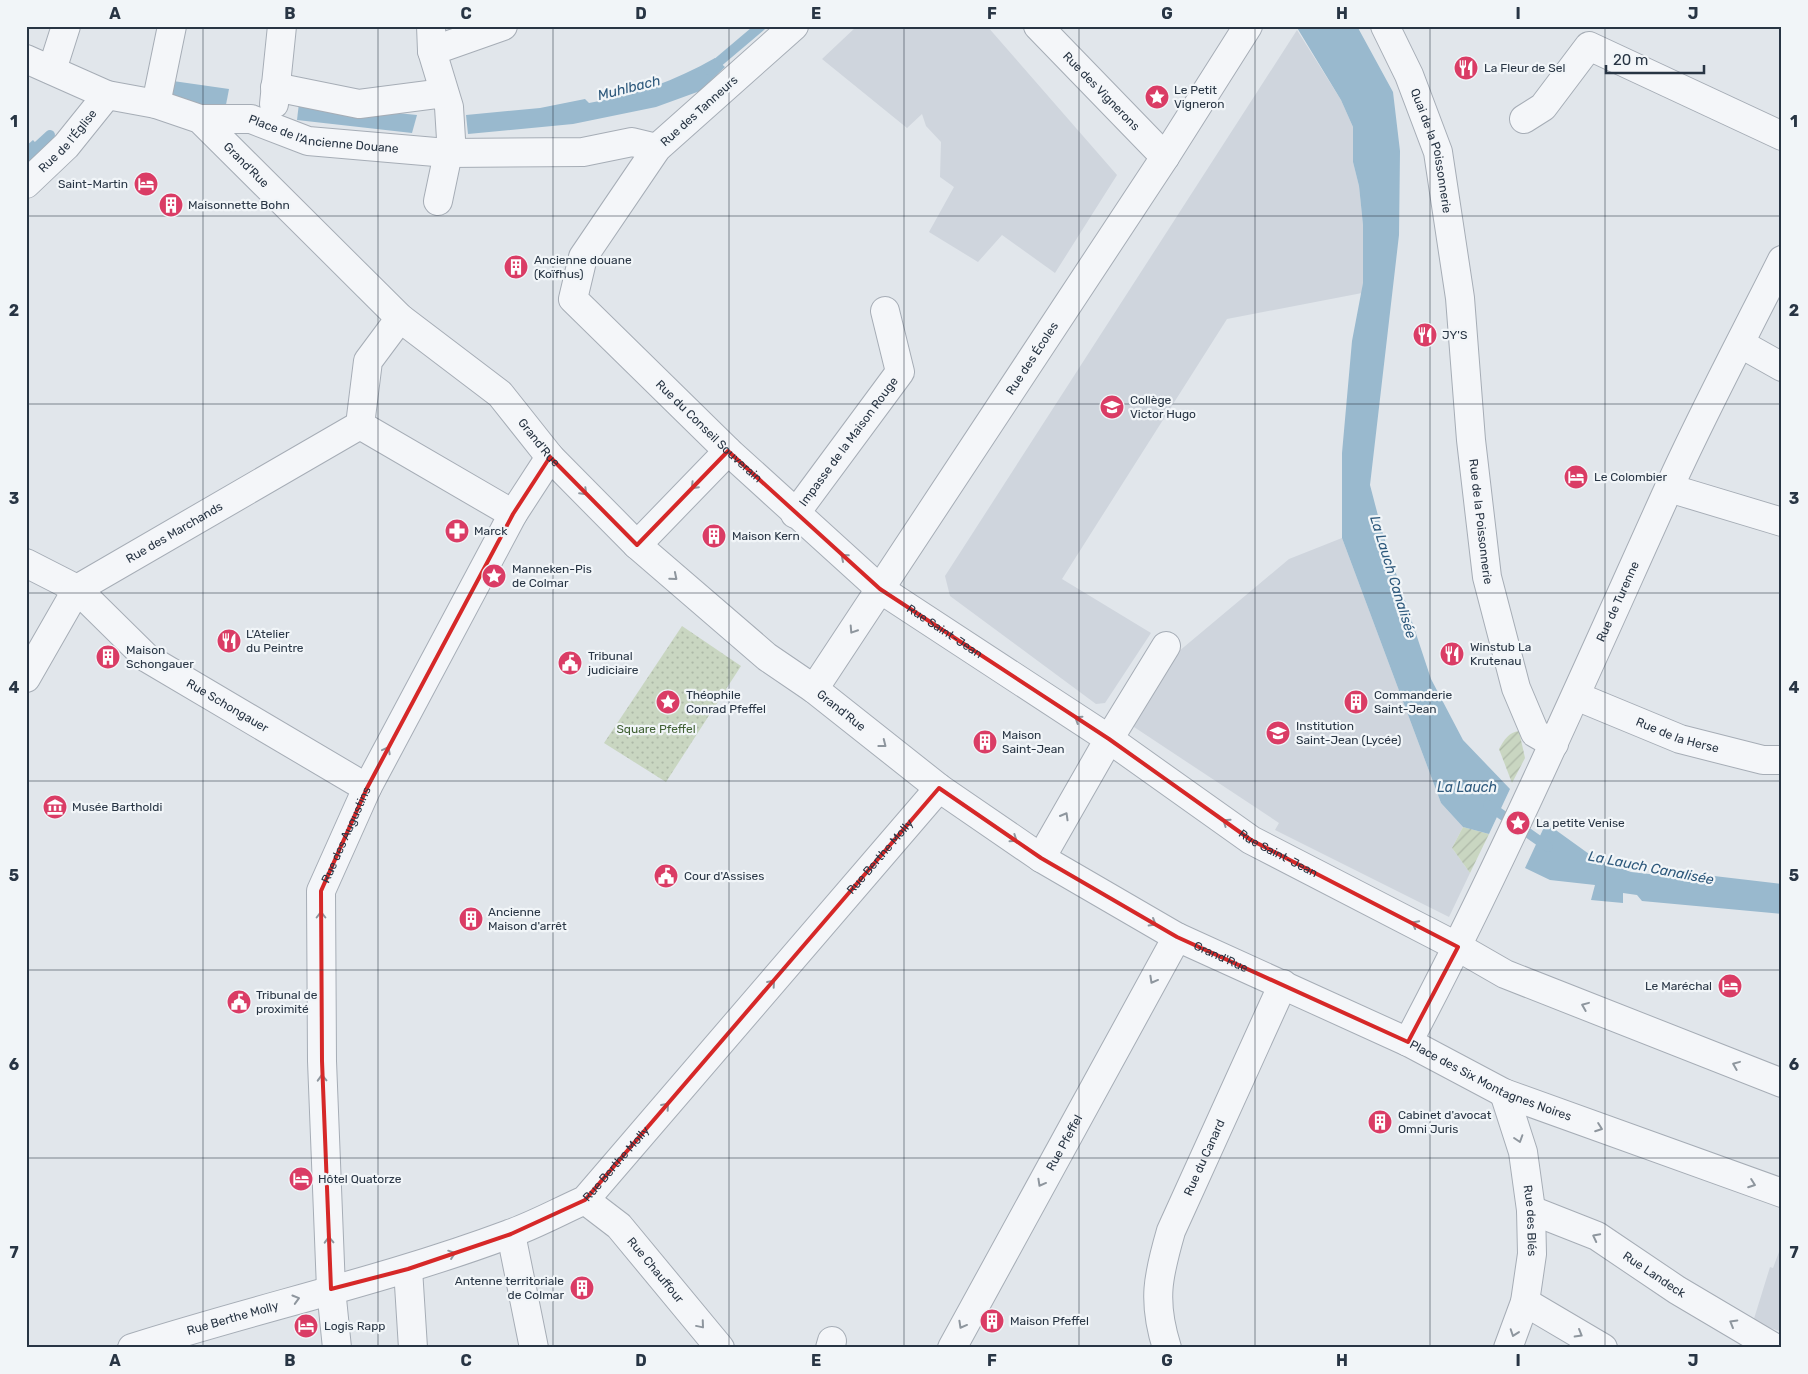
<svg xmlns="http://www.w3.org/2000/svg" width="1808" height="1374" font-family="Rubik,sans-serif">
	<style>
		.built { fill: #cfd5dd }
		.park { fill: url(#park-dots) }
		.garden { fill: url(#garden-furrows) }
		.water { fill: #99b9ce }
		.lines { fill: none; stroke-linecap: round; stroke-linejoin: round }
		.stream { stroke: #99b9ce; stroke-width: 10 }
		.street-casing { stroke: #a6adb6; stroke-width: 30 }
		.street { stroke: #f4f6f9; stroke-width: 28 }
		.oneway { stroke: #8e969e }
		.marked { fill: none; stroke: #d62828; stroke-width: 4; stroke-linejoin: round }
		.grid { fill: none; stroke: #283544; stroke-width: 1; stroke-opacity: 0.55 }
		.labels { text-anchor: middle; dominant-baseline: central; stroke-width: 4.5; stroke-linejoin: round; paint-order: stroke }
		.poi-label { font-size: 12px; fill: #283544; stroke: #f1f5f8; text-anchor: start }
		.street-label { font-size: 12px; fill: #283544; stroke: #f1f5f8 }
		.park-label { font-size: 12px; fill: #416134; stroke: #f1f5f8 }
		.water-label { font-size: 14px; font-style: italic; fill: #2e597c; stroke: #f1f5f8 }
		.neatline { fill: none; stroke: #283544; stroke-width: 2 }
		.grid-label { font-size: 16px; text-anchor: middle; font-weight: bold; fill: #283544 }
	</style>
	<defs>
		<pattern id="park-dots" width="8" height="8" patternUnits="userSpaceOnUse" patternTransform="scale(1.25)"><rect width="8" height="8" fill="#c9d6c1"/><path d="M2 2h.1M6 6h.1" fill="none" stroke="#adb8a7" stroke-width="1.8" stroke-linecap="round"/></pattern>
		<pattern id="garden-furrows" width="10" height="10" patternUnits="userSpaceOnUse" patternTransform="scale(1.25)"><rect width="10" height="10" fill="#c9d6c1"/><path d="M-1 1l2-2M0 10L10 0M9 11l2-2" fill="none" stroke="#adb8a7"/></pattern>
	</defs>
	<rect width="100%" height="100%" fill="#e1e6eb"/>
	<g class="built">
		<path d="M857 26H987L1117 175 1055 273 1002 235 978 262 929 232 954 187 940 177 941 142 926 126 922 114 907 128 822 59Z"/>
		<path d="M1297 30 1341 100 1353 127V162L1359 186 1363 225 1365 264 1362 293 1227 319 1062 579 1151 633 1105 703 1096 704 950 596 945 576Z"/>
		<path d="M1342 538 1441 803 1463 827 1452 848 1470 873 1449 917 1275 830 1279 823 1131 725 1178 652 1289 559Z"/>
		<path d="M1782 1244V1332L1753 1322 1770 1267 1773 1268Z"/>
	</g>
	<path class="park" d="M682 626 741 666 666 782 604 743Z"/>
	<g class="garden">
		<path d="M1519 731 1525 758 1512 783 1499 749C1504 740 1509 732 1519 731Z"/>
		<path d="M1463 827 1489 834 1470 873 1452 848Z"/>
	</g>
	<g class="water">
		<path d="M1296 26H1357L1393 92 1400 151 1399 235 1370 485 1382 531 1431 679 1463 740 1510 789 1489 834 1463 827 1441 803 1342 538V453L1352 341 1363 283V225L1359 186 1353 162V127L1341 100Z"/>
		<path d="M715 58 725 67 700 91 656 107 573 124 468 134 466 115 540 108 585 99 589 103C635 95 675 81 715 58Z"/>
		<path d="M173 81 229 89 225 110 170 102Z"/>
		<path d="M299 103 417 115 412 133 297 120Z"/>
		<path d="M33 140 42 150 26 165V146Z"/>
		<path d="M1546 823 1596 859 1631 872 1667 876 1697 874 1782 884V914L1642 901 1637 895 1623 893V903L1591 900 1595 885 1550 880 1525 868Z"/>
	</g>
	<g class="lines">
		<g class="stream">
			<path d="M709 70 761 26"/>
			<path d="M26 157 50 135"/>
			<path d="M1488 805 1548 847"/>
		</g>
		<defs>
			<g id="street">
				<path d="M431 26 432 51 449 107 451 139 438 201"/>
				<path id="s1" d="M794 26 657 148 583 257 573 299 728 451 880 589 1109 739 1251 840 1458 947 1505 974 1782 1083"/>
				<path id="s2" d="M1038 26 1165 157"/>
				<path id="s3" d="M1385 26 1409 75 1438 152 1460 298 1471 440 1487 577 1516 688 1535 733 1554 744"/>
				<path d="M432 51 503 26"/>
				<path id="s4" d="M26 59 107 95 156 104 200 119 400 318 500 394 550 457 637 545 767 657 814 689 939 788 1041 858 1177 937 1408 1042 1504 1093 1782 1193"/>
				<path d="M52 70 66 26"/>
				<path d="M275 87 359 104 444 93"/>
				<path d="M156 104 172 26"/>
				<path d="M274 104 282 26"/>
				<path id="s5" d="M200 119H251L308 141 447 153 583 152 632 142 657 148"/>
				<path d="M1524 119 1543 107 1589 46 1782 136"/>
				<path id="s6" d="M26 184 66 146 107 95"/>
				<path d="M1741 344 1782 367"/>
				<path d="M360 425 368 361 400 318"/>
				<path d="M1669 488 1782 522"/>
				<path id="s7" d="M795 514 900 372 885 311"/>
				<path d="M637 545 728 451"/>
				<path id="s8" d="M26 563 77 589 147 658 367 788"/>
				<path id="s9" d="M26 678 77 589 360 425 513 514"/>
				<path id="s10" d="M814 689 1165 157 1248 26"/>
				<path id="s11" d="M1576 696 1680 739 1763 760H1782"/>
				<path d="M1041 858 1109 739 1166 646"/>
				<path id="s12" d="M1408 1042C1503 862 1584 676 1668 490 1703 412 1744 336 1782 260"/>
				<path id="s13" d="M1504 1093 1523 1152 1531 1210 1532 1254 1525 1302 1508 1348"/>
				<path id="s14" d="M585 1200 619 1226 720 1348"/>
				<path id="s15" d="M1531 1210 1597 1236 1677 1290 1775 1348"/>
				<path d="M511 1234 534 1348"/>
				<path d="M408 1269 413 1348"/>
				<path d="M1525 1302 1603 1348"/>
				<path id="s16" d="M132 1348C257 1308 386 1280 509 1234 535 1225 560 1211 585 1200L939 788"/>
				<path id="s17" d="M337 1348 331 1289 322 1061 321 891 367 788 513 514 550 457"/>
				<path d="M830 1348 832 1341"/>
				<path id="s18" d="M952 1348 1177 937"/>
				<path id="s19" d="M1167 1348C1152 1301 1158 1276 1171 1231L1283 984"/>
			</g>
		</defs>
		<use href="#street" class="street-casing"/>
		<use href="#street" class="street"/>
	</g>
	<defs><path id="oneway-chevron" d="M-2-3.5L2.5 0L-2 3.5" fill="none" stroke-width="1.6" stroke-linecap="round" stroke-linejoin="round" transform="scale(1.25)"/></defs>
	<g class="oneway">
		<use href="#oneway-chevron" transform="translate(694 486) rotate(134)"/>
		<use href="#oneway-chevron" transform="translate(584 492) rotate(45)"/>
		<use href="#oneway-chevron" transform="translate(844 557) rotate(-139)"/>
		<use href="#oneway-chevron" transform="translate(674 577) rotate(40)"/>
		<use href="#oneway-chevron" transform="translate(853 630) rotate(123)"/>
		<use href="#oneway-chevron" transform="translate(1078 719) rotate(-147)"/>
		<use href="#oneway-chevron" transform="translate(883 744) rotate(38)"/>
		<use href="#oneway-chevron" transform="translate(387 750) rotate(-62)"/>
		<use href="#oneway-chevron" transform="translate(1065 816) rotate(-60)"/>
		<use href="#oneway-chevron" transform="translate(1226 822) rotate(-145)"/>
		<use href="#oneway-chevron" transform="translate(1014 839) rotate(34)"/>
		<use href="#oneway-chevron" transform="translate(321 915) rotate(-90)"/>
		<use href="#oneway-chevron" transform="translate(1153 923) rotate(30)"/>
		<use href="#oneway-chevron" transform="translate(1415 924) rotate(-153)"/>
		<use href="#oneway-chevron" transform="translate(1153 980) rotate(119)"/>
		<use href="#oneway-chevron" transform="translate(772 983) rotate(-49)"/>
		<use href="#oneway-chevron" transform="translate(1585 1006) rotate(-158)"/>
		<use href="#oneway-chevron" transform="translate(1736 1065) rotate(-158)"/>
		<use href="#oneway-chevron" transform="translate(322 1078) rotate(-92)"/>
		<use href="#oneway-chevron" transform="translate(666 1106) rotate(-49)"/>
		<use href="#oneway-chevron" transform="translate(1599 1128) rotate(20)"/>
		<use href="#oneway-chevron" transform="translate(1519 1139) rotate(72)"/>
		<use href="#oneway-chevron" transform="translate(1041 1183) rotate(119)"/>
		<use href="#oneway-chevron" transform="translate(1752 1184) rotate(20)"/>
		<use href="#oneway-chevron" transform="translate(1596 1237) rotate(-153)"/>
		<use href="#oneway-chevron" transform="translate(329 1240) rotate(-92)"/>
		<use href="#oneway-chevron" transform="translate(452 1254) rotate(-19)"/>
		<use href="#oneway-chevron" transform="translate(296 1299) rotate(-16)"/>
		<use href="#oneway-chevron" transform="translate(1733 1323) rotate(-150)"/>
		<use href="#oneway-chevron" transform="translate(701 1325) rotate(50)"/>
		<use href="#oneway-chevron" transform="translate(962 1325) rotate(119)"/>
		<use href="#oneway-chevron" transform="translate(1514 1333) rotate(109)"/>
		<use href="#oneway-chevron" transform="translate(1579 1334) rotate(30)"/>
	</g>
	<path class="marked" d="M728 451 880 589 1109 739 1251 840 1458 947 1408 1042 1177 937 1041 858 939 788 585 1200 511 1234 408 1269 331 1289 322 1061 321 891 367 788 513 514 550 457 637 545Z"/>
	<path class="grid" d="M203 26V1348M378 26V1348M553 26V1348M729 26V1348M904 26V1348M1079 26V1348M1255 26V1348M1430 26V1348M1605 26V1348M26 216H1782M26 404H1782M26 593H1782M26 781H1782M26 970H1782M26 1158H1782"/>
	<defs>
		<symbol id="restaurant-disc" viewBox="-11 -11 22 22"><circle r="9.5" fill="#da3c65" stroke="#f1f5f8"/><path d="M-5-6h1v4h1v-4h1v4h1v-4h1v5L-1.5 .5V6h-2V.5L-5-1ZM5-6V6H3V1.5H1.5Q1.5-4 5-6Z" fill="#fff"/></symbol>
		<symbol id="sight-disc" viewBox="-11 -11 22 22"><circle r="9.5" fill="#da3c65" stroke="#f1f5f8"/><path d="M0-6L1.8-2.2L6-1.7L2.9 1.2L3.7 5.4L0 3.3L-3.7 5.4L-2.9 1.2L-6-1.7L-1.8-2.2Z" fill="#fff"/></symbol>
		<symbol id="hotel-disc" viewBox="-11 -11 22 22"><circle r="9.5" fill="#da3c65" stroke="#f1f5f8"/><path d="M-6-4.5h1.5V1H6V5H4.5V3h-9V5H-6ZM-4 0a1.8 1.8 0 1 1 3.6 0ZM.5 0V-2.5h3Q6-2.5 6 0Z" fill="#fff"/></symbol>
		<symbol id="building-disc" viewBox="-11 -11 22 22"><circle r="9.5" fill="#da3c65" stroke="#f1f5f8"/><path d="M-4-6H4V6H1V3H-1V6H-4ZM-2.5-4.3h1.7v1.8h-1.7ZM.8-4.3h1.7v1.8H.8ZM-2.5-1h1.7V.8h-1.7ZM.8-1h1.7V.8H.8Z" fill="#fff"/></symbol>
		<symbol id="school-disc" viewBox="-11 -11 22 22"><circle r="9.5" fill="#da3c65" stroke="#f1f5f8"/><path d="M0-5L7-2L0 1L-7-2ZM-4 1L0 2.5L4 1V4Q0 6-4 4Z" fill="#fff"/></symbol>
		<symbol id="pharmacy-disc" viewBox="-11 -11 22 22"><circle r="9.5" fill="#da3c65" stroke="#f1f5f8"/><path d="M-2-6h4v4h4v4h-4v4h-4v-4h-4v-4h4Z" fill="#fff"/></symbol>
		<symbol id="civic-disc" viewBox="-11 -11 22 22"><circle r="9.5" fill="#da3c65" stroke="#f1f5f8"/><path d="M-.6-6.5H3V-4.5H.6V-3L4-1V1h2V6H-6V1h2V-1L-.6-3ZM-1.2 2.5V6h2.4V2.5Z" fill="#fff"/></symbol>
		<symbol id="museum-disc" viewBox="-11 -11 22 22"><circle r="9.5" fill="#da3c65" stroke="#f1f5f8"/><path d="M0-6L6-3V-2H-6V-3ZM-5-1h2V3h-2ZM-1-1h2V3h-2ZM3-1h2V3H3ZM-6 4H6V6H-6Z" fill="#fff"/></symbol>
	</defs>
	<g fill-rule="evenodd">
		<use href="#restaurant-disc" x="1452" y="54" width="28" height="28"/>
		<use href="#sight-disc" x="1143" y="83" width="28" height="28"/>
		<use href="#hotel-disc" x="132" y="170" width="28" height="28"/>
		<use href="#building-disc" x="157" y="191" width="28" height="28"/>
		<use href="#building-disc" x="502" y="253" width="28" height="28"/>
		<use href="#restaurant-disc" x="1411" y="321" width="28" height="28"/>
		<use href="#school-disc" x="1098" y="393" width="28" height="28"/>
		<use href="#hotel-disc" x="1562" y="463" width="28" height="28"/>
		<use href="#pharmacy-disc" x="443" y="517" width="28" height="28"/>
		<use href="#building-disc" x="700" y="522" width="28" height="28"/>
		<use href="#sight-disc" x="480" y="562" width="28" height="28"/>
		<use href="#restaurant-disc" x="215" y="627" width="28" height="28"/>
		<use href="#restaurant-disc" x="1438" y="640" width="28" height="28"/>
		<use href="#building-disc" x="94" y="643" width="28" height="28"/>
		<use href="#civic-disc" x="556" y="649" width="28" height="28"/>
		<use href="#sight-disc" x="654" y="688" width="28" height="28"/>
		<use href="#building-disc" x="1342" y="688" width="28" height="28"/>
		<use href="#school-disc" x="1264" y="719" width="28" height="28"/>
		<use href="#building-disc" x="971" y="728" width="28" height="28"/>
		<use href="#museum-disc" x="41" y="793" width="28" height="28"/>
		<use href="#sight-disc" x="1504" y="809" width="28" height="28"/>
		<use href="#civic-disc" x="652" y="862" width="28" height="28"/>
		<use href="#building-disc" x="457" y="905" width="28" height="28"/>
		<use href="#hotel-disc" x="1716" y="972" width="28" height="28"/>
		<use href="#civic-disc" x="225" y="988" width="28" height="28"/>
		<use href="#building-disc" x="1366" y="1108" width="28" height="28"/>
		<use href="#hotel-disc" x="287" y="1165" width="28" height="28"/>
		<use href="#building-disc" x="568" y="1274" width="28" height="28"/>
		<use href="#building-disc" x="978" y="1307" width="28" height="28"/>
		<use href="#hotel-disc" x="292" y="1312" width="28" height="28"/>
	</g>
	<g class="labels">
		<g class="poi-label">
			<text x="1484" y="68">La Fleur de Sel</text>
			<text x="1174" y="90">Le Petit<tspan x="1174" dy="14">Vigneron</tspan></text>
			<text x="128" y="184" text-anchor="end">Saint-Martin</text>
			<text x="188" y="205">Maisonnette Bohn</text>
			<text x="534" y="260">Ancienne douane<tspan x="534" dy="14">(Koïfhus)</tspan></text>
			<text x="1442" y="335">JY'S</text>
			<text x="1130" y="400">Collège<tspan x="1130" dy="14">Victor Hugo</tspan></text>
			<text x="1594" y="477">Le Colombier</text>
			<text x="474" y="531">Marck</text>
			<text x="732" y="536">Maison Kern</text>
			<text x="512" y="569">Manneken-Pis<tspan x="512" dy="14">de Colmar</tspan></text>
			<text x="246" y="634">L'Atelier<tspan x="246" dy="14">du Peintre</tspan></text>
			<text x="1470" y="647">Winstub La<tspan x="1470" dy="14">Krutenau</tspan></text>
			<text x="126" y="650">Maison<tspan x="126" dy="14">Schongauer</tspan></text>
			<text x="588" y="656">Tribunal<tspan x="588" dy="14">judiciaire</tspan></text>
			<text x="686" y="695">Théophile<tspan x="686" dy="14">Conrad Pfeffel</tspan></text>
			<text x="1374" y="695">Commanderie<tspan x="1374" dy="14">Saint-Jean</tspan></text>
			<text x="1296" y="726">Institution<tspan x="1296" dy="14">Saint-Jean (Lycée)</tspan></text>
			<text x="1002" y="735">Maison<tspan x="1002" dy="14">Saint-Jean</tspan></text>
			<text x="72" y="807">Musée Bartholdi</text>
			<text x="1536" y="823">La petite Venise</text>
			<text x="684" y="876">Cour d'Assises</text>
			<text x="488" y="912">Ancienne<tspan x="488" dy="14">Maison d'arrêt</tspan></text>
			<text x="1712" y="986" text-anchor="end">Le Maréchal</text>
			<text x="256" y="995">Tribunal de<tspan x="256" dy="14">proximité</tspan></text>
			<text x="1398" y="1115">Cabinet d'avocat<tspan x="1398" dy="14">Omni Juris</tspan></text>
			<text x="318" y="1179">Hôtel Quatorze</text>
			<text x="564" y="1281" text-anchor="end">Antenne territoriale<tspan x="564" dy="14">de Colmar</tspan></text>
			<text x="1010" y="1321">Maison Pfeffel</text>
			<text x="324" y="1326">Logis Rapp</text>
		</g>
		<g class="street-label">
			<text stroke="none"><textPath href="#s2" startOffset="91">Rue des Vignerons</textPath></text>
			<text transform="translate(699 111) rotate(-42)">Rue des Tanneurs</text>
			<text stroke="none"><textPath href="#s5" startOffset="126">Place de l'Ancienne Douane</textPath></text>
			<text stroke="none"><textPath href="#s6" startOffset="60">Rue de l'Église</textPath></text>
			<text stroke="none"><textPath href="#s3" startOffset="134">Quai de la Poissonnerie</textPath></text>
			<text stroke="none"><textPath href="#s4" startOffset="250">Grand'Rue</textPath></text>
			<text stroke="none"><textPath href="#s10" startOffset="396">Rue des Écoles</textPath></text>
			<text stroke="none"><textPath href="#s1" startOffset="548">Rue du Conseil Souverain</textPath></text>
			<text stroke="none"><textPath href="#s4" startOffset="655">Grand'Rue</textPath></text>
			<text stroke="none"><textPath href="#s7" startOffset="90">Impasse de la Maison Rouge</textPath></text>
			<text stroke="none"><textPath href="#s3" startOffset="509">Rue de la Poissonnerie</textPath></text>
			<text stroke="none"><textPath href="#s9" startOffset="215">Rue des Marchands</textPath></text>
			<text stroke="none"><textPath href="#s12" startOffset="488">Rue de Turenne</textPath></text>
			<text stroke="none"><textPath href="#s1" startOffset="858">Rue Saint-Jean</textPath></text>
			<text stroke="none"><textPath href="#s8" startOffset="249">Rue Schongauer</textPath></text>
			<text stroke="none"><textPath href="#s4" startOffset="1060">Grand'Rue</textPath></text>
			<text stroke="none"><textPath href="#s11" startOffset="109">Rue de la Herse</textPath></text>
			<text stroke="none"><textPath href="#s17" startOffset="519">Rue des Augustins</textPath></text>
			<text stroke="none"><textPath href="#s1" startOffset="1259">Rue Saint-Jean</textPath></text>
			<text stroke="none"><textPath href="#s16" startOffset="930">Rue Berthe Molly</textPath></text>
			<text stroke="none"><textPath href="#s4" startOffset="1514">Grand'Rue</textPath></text>
			<text stroke="none"><textPath href="#s4" startOffset="1811">Place des Six Montagnes Noires</textPath></text>
			<text stroke="none"><textPath href="#s18" startOffset="234">Rue Pfeffel</textPath></text>
			<text stroke="none"><textPath href="#s19" startOffset="200">Rue du Canard</textPath></text>
			<text stroke="none"><textPath href="#s16" startOffset="525">Rue Berthe Molly</textPath></text>
			<text stroke="none"><textPath href="#s13" startOffset="131">Rue des Blés</textPath></text>
			<text stroke="none"><textPath href="#s14" startOffset="100">Rue Chauffour</textPath></text>
			<text stroke="none"><textPath href="#s15" startOffset="140">Rue Landeck</textPath></text>
			<text stroke="none"><textPath href="#s16" startOffset="105">Rue Berthe Molly</textPath></text>
		</g>
		<g class="park-label">
			<text x="656" y="729">Square Pfeffel</text>
		</g>
		<g class="water-label">
			<text transform="translate(629 88) rotate(-14)">Muhlbach</text>
			<text transform="translate(1393 577) rotate(73)">La Lauch Canalisée</text>
			<text x="1467" y="787">La Lauch</text>
			<text transform="translate(1651 868) rotate(11)">La Lauch Canalisée</text>
		</g>
	</g>
	<rect width="1808" height="1374" fill="none" stroke="#f1f5f8" stroke-width="55"/>
	<path d="M1606 65v8h98v-8" fill="none" stroke="#283544" stroke-width="2.5"/>
	<text x="1613" y="65" font-size="15" fill="#283544" stroke="#f1f5f8" stroke-width="4" paint-order="stroke">20 m</text>
	<rect x="28" y="28" width="1752" height="1318" class="neatline"/>
	<g class="grid-label">
		<text x="115" y="19">A</text>
		<text x="290" y="19">B</text>
		<text x="466" y="19">C</text>
		<text x="641" y="19">D</text>
		<text x="816" y="19">E</text>
		<text x="992" y="19">F</text>
		<text x="1167" y="19">G</text>
		<text x="1342" y="19">H</text>
		<text x="1518" y="19">I</text>
		<text x="1693" y="19">J</text>
		<text x="14" y="127">1</text>
		<text x="1794" y="127">1</text>
		<text x="14" y="316">2</text>
		<text x="1794" y="316">2</text>
		<text x="14" y="504">3</text>
		<text x="1794" y="504">3</text>
		<text x="14" y="693">4</text>
		<text x="1794" y="693">4</text>
		<text x="14" y="881">5</text>
		<text x="1794" y="881">5</text>
		<text x="14" y="1070">6</text>
		<text x="1794" y="1070">6</text>
		<text x="14" y="1258">7</text>
		<text x="1794" y="1258">7</text>
		<text x="115" y="1366">A</text>
		<text x="290" y="1366">B</text>
		<text x="466" y="1366">C</text>
		<text x="641" y="1366">D</text>
		<text x="816" y="1366">E</text>
		<text x="992" y="1366">F</text>
		<text x="1167" y="1366">G</text>
		<text x="1342" y="1366">H</text>
		<text x="1518" y="1366">I</text>
		<text x="1693" y="1366">J</text>
	</g>
</svg>
